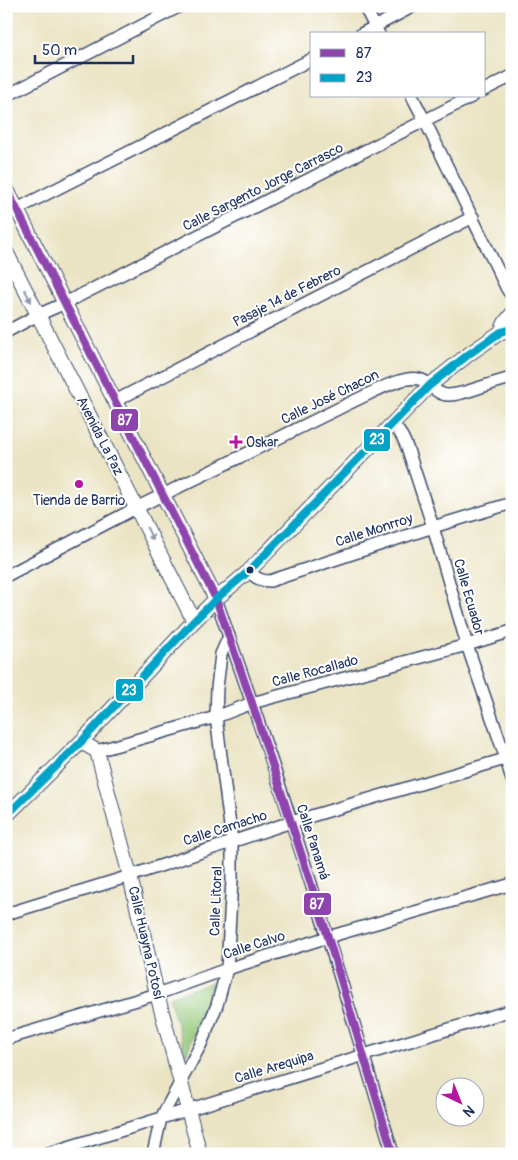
<svg xmlns="http://www.w3.org/2000/svg" width="518" height="1160" font-family="Pangolin,sans-serif">
	<style>
		.green { fill: #91c678; stroke: #567a6b }
		.lines { fill: none; stroke-linecap: round; stroke-linejoin: round }
		.minor-casing { stroke: #3a4a6d; stroke-width: 14 }
		.tertiary-casing { stroke: #3a4a6d; stroke-width: 16 }
		.minor { stroke: #fff; stroke-width: 11 }
		.tertiary { stroke: #fff; stroke-width: 14 }
		.bus-1-casing { stroke: #fff; stroke-width: 11 }
		.bus-2-casing { stroke: #fff; stroke-width: 11 }
		.bus-1 { stroke: #8e44ad; stroke-width: 8 }
		.bus-2 { stroke: #01a3c8; stroke-width: 8 }
		.oneway { fill: #8d97ae }
		.poi-dot { fill: #b5179e; stroke: #fff; stroke-width: 2 }
		.bus-dot { fill: #1b2f5e; stroke: #fff; stroke-width: 2 }
		.labels { text-anchor: middle; dominant-baseline: central; stroke-width: 4; stroke-linejoin: round; paint-order: stroke }
		.street-label { font-size: 14px; fill: #1b2f5e; stroke: #fff }
		.poi-label { font-size: 14px; fill: #1b2f5e; stroke: #fff; text-anchor: start }
		.line-badge { stroke: #fff; stroke-width: 2 }
		.badge-label { font-size: 14px; text-anchor: middle; font-weight: bold; fill: #fff }
	</style>
	<rect width="100%" height="100%" fill="#fff"/>
	<filter id="ink" filterUnits="userSpaceOnUse"><feTurbulence type="fractalNoise" baseFrequency=".02" numOctaves="2"/><feDisplacementMap in="SourceGraphic" scale="10" xChannelSelector="R" yChannelSelector="G"/><feConvolveMatrix kernelMatrix="1 2 1 2 8 2 1 2 1" color-interpolation-filters="sRGB"/></filter>
	<filter id="wash" filterUnits="userSpaceOnUse"><feTurbulence type="fractalNoise" baseFrequency=".0096" numOctaves="4" result="noise"/><feDisplacementMap in="SourceGraphic" scale="20" xChannelSelector="R" yChannelSelector="G"/><feGaussianBlur stdDeviation="1.12" result="paint"/><feColorMatrix in="noise" values="0 0 0 0 0 0 0 0 0 0 0 0 0 0 0 0 0 1.4 0 .05"/><feComposite in="paint" operator="in"/></filter>
	<g filter="url(#wash)">
		<rect width="100%" height="100%" fill="#ebe4c4"/>
		<path class="green" d="M213 982 186 1055 169 997Z"/>
	</g>
	<g filter="url(#ink)">
		<g class="lines">
			<defs>
				<g id="minor">
					<path d="M364 6 379 34"/>
					<path d="M361 34 414 6"/>
					<path d="M484 90 512 76"/>
					<path d="M6 96 180 6"/>
					<path d="M412 96 425 121 507 289 512 296"/>
					<path d="M17 209 312 59"/>
					<path d="M6 332 38 315 65 303 473 96"/>
					<path d="M115 401 473 217"/>
					<path d="M393 425C401 432 404 440 408 450L433 527 467 645 506 759 512 780"/>
					<path d="M249 571C256 578 260 581 270 581L433 527 512 503"/>
					<path d="M6 576 136 508 356 400C372 393 405 373 422 380 432 384 436 395 448 395 457 395 466 392 475 389 487 385 499 381 512 378"/>
					<path d="M216 599C228 634 240 668 252 703 303 852 348 1003 393 1154"/>
					<path d="M97 751 216 717 252 703 467 645 512 631"/>
					<path d="M6 914 130 876 291 822 512 757"/>
					<path d="M6 1039 157 994 227 969 328 937 512 884"/>
					<path d="M46 1154 364 1055 512 1010"/>
					<path d="M153 1154 161 1118 201 1044 217 1005 227 969 232 880V841L216 717 217 688 220 663 221 654 229 636"/>
				</g>
				<g id="tertiary">
					<path d="M6 188 216 599"/>
					<path d="M6 252 194 621"/>
					<path d="M501 332 505 323 512 314"/>
					<path d="M81 742 97 751 130 876 157 994 200 1154"/>
					<path d="M6 816 81 742 194 621 216 599 249 571 430 385 469 354 501 332 512 329"/>
				</g>
			</defs>
			<use href="#minor" class="minor-casing"/>
			<use href="#tertiary" class="tertiary-casing"/>
			<use href="#minor" class="minor"/>
			<use href="#tertiary" class="tertiary"/>
			<defs>
				<path id="bus-1" d="M6 188 216 599 252 703 291 822 328 937 393 1154"/>
				<path id="bus-2" d="M6 816 81 742 194 621 216 599 249 571 430 385 469 354 501 332 512 329"/>
			</defs>
			<use href="#bus-1" class="bus-1-casing"/>
			<use href="#bus-2" class="bus-2-casing"/>
			<use href="#bus-1" class="bus-1"/>
			<use href="#bus-2" class="bus-2"/>
		</g>
		<defs><path id="oneway-solid" d="M-6-.8H1V-3.2L6.5 0L1 3.2V.8H-6Z" transform="scale(1.25)"/></defs>
		<g class="oneway">
			<use href="#oneway-solid" transform="translate(28 296) rotate(63)"/>
			<use href="#oneway-solid" transform="translate(150 534) rotate(63)"/>
		</g>
	</g>
	<g class="poi-dot">
		<path d="M233.5 434.5h5v5h5v5h-5v5h-5v-5h-5v-5h5z"/>
		<circle cx="79" cy="484" r="5"/>
	</g>
	<circle class="bus-dot" cx="250" cy="570" r="4.5"/>
	<g class="labels">
		<g class="street-label">
			<text transform="translate(263 187) rotate(-27)">Calle Sargento Jorge Carrasco</text>
			<text transform="translate(287 296) rotate(-27)">Pasaje 14 de Febrero</text>
			<text transform="translate(330 397) rotate(-26)">Calle José Chacon</text>
			<text transform="translate(100 436) rotate(63)">Avenida La Paz</text>
			<text transform="translate(374 530) rotate(-18)">Calle Monrroy</text>
			<text transform="translate(469 597) rotate(74)">Calle Ecuador</text>
			<text transform="translate(315 671) rotate(-15)">Calle Rocallado</text>
			<text transform="translate(225 828) rotate(-18)">Calle Camacho</text>
			<text transform="translate(313 842) rotate(72)">Calle Panamá</text>
			<text transform="translate(216 901) rotate(-88)">Calle Litoral</text>
			<text transform="translate(146 943) rotate(77)">Calle Huayna Potosí</text>
			<text transform="translate(254 945) rotate(-18)">Calle Calvo</text>
			<text transform="translate(274 1067) rotate(-17)">Calle Arequipa</text>
		</g>
		<g class="poi-label">
			<text x="246" y="442">Oskar</text>
			<text x="79" y="500" text-anchor="middle">Tienda de Barrio</text>
		</g>
	</g>
	<g class="line-badge">
		<rect x="110" y="408" width="29" height="24" rx="5" fill="#8e44ad"/>
		<rect x="363" y="428" width="28" height="24" rx="5" fill="#01a3c8"/>
		<rect x="115" y="678" width="29" height="24" rx="5" fill="#01a3c8"/>
		<rect x="303" y="892" width="29" height="24" rx="5" fill="#8e44ad"/>
	</g>
	<g class="badge-label">
		<text x="125" y="425">87</text>
		<text x="377" y="444">23</text>
		<text x="129" y="695">23</text>
		<text x="317" y="909">87</text>
	</g>
	<rect width="518" height="1160" fill="none" stroke="#fff" stroke-width="25"/>
	<rect x="310" y="32" width="175" height="65" fill="#ffffff" stroke="#a4acbf"/>
	<rect x="320" y="49" width="25" height="8" fill="#8e44ad" stroke="#a4acbf"/>
	<text x="356" y="58" font-size="15" fill="#1b2f5e">87</text>
	<rect x="320" y="74" width="25" height="8" fill="#01a3c8" stroke="#a4acbf"/>
	<text x="356" y="82" font-size="15" fill="#1b2f5e">23</text>
	<g transform="translate(460 1102) rotate(137)"><circle r="24" fill="#ffffff" stroke="#a4acbf"/>
	<path d="M0-4L9 19L0 12L-9 19Z" fill="#b5179e"/>
	<text y="-8" font-size="14" font-weight="bold" text-anchor="middle" fill="#1b2f5e">N</text>
	</g>
	<path d="M35 55v8h98v-8" fill="none" stroke="#1b2f5e" stroke-width="2.5"/>
	<text x="42" y="55" font-size="15" fill="#1b2f5e" stroke="#ffffff" stroke-width="4" paint-order="stroke">50 m</text>
</svg>
